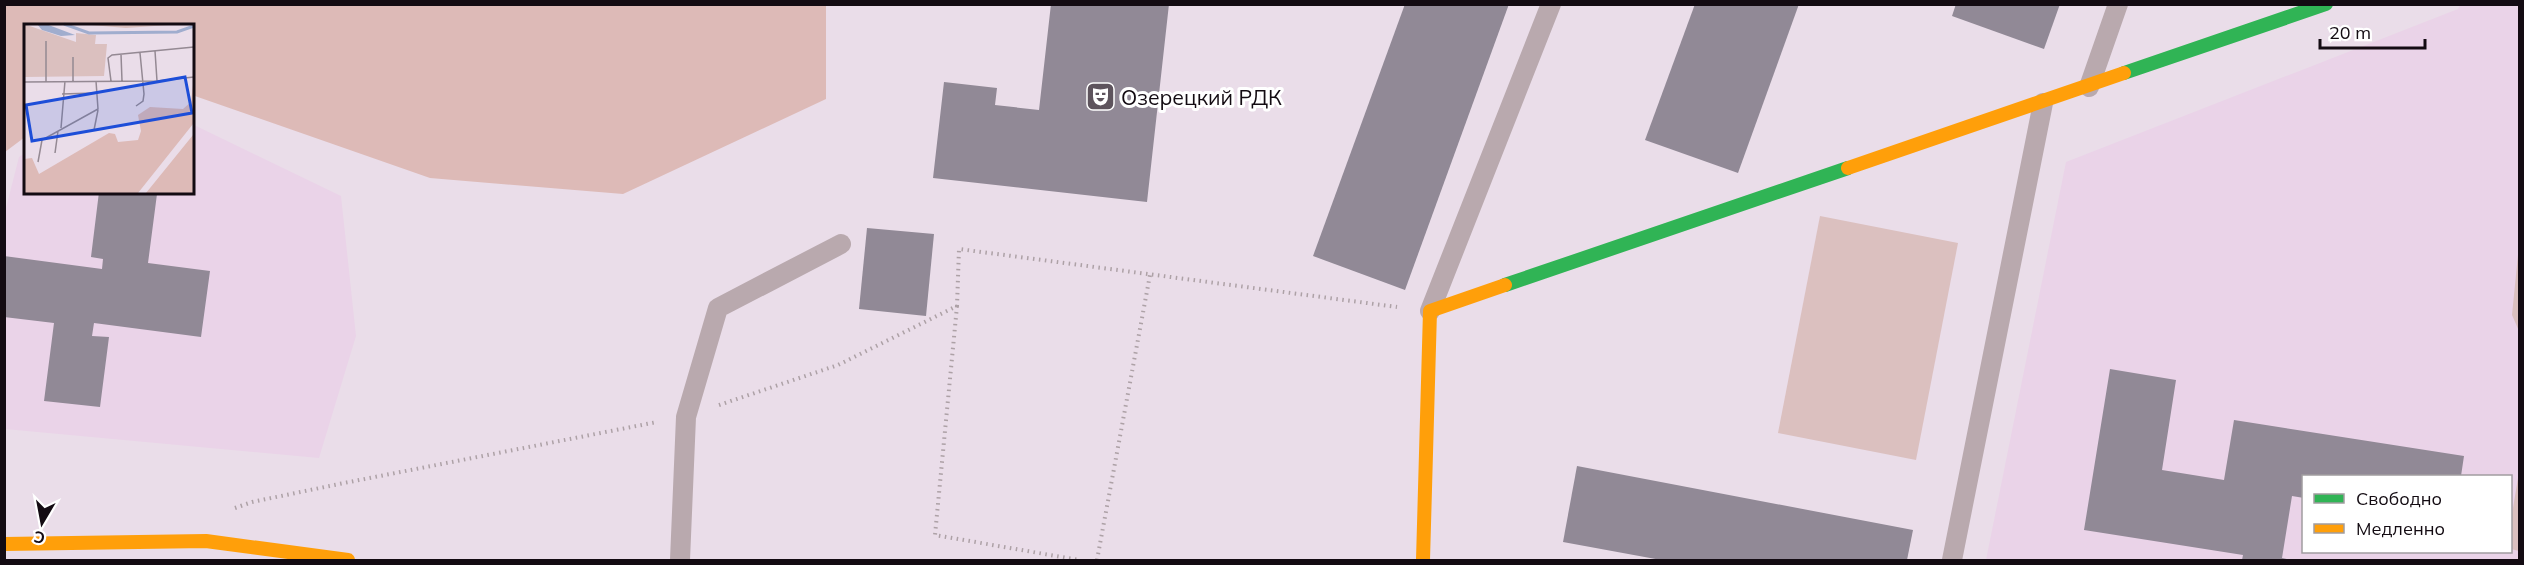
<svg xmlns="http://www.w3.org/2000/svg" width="2524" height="565" font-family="Mulish,sans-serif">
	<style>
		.built { fill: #ead3e8; fill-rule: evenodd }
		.green { fill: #dbc0bf }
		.forest { fill: #ddbab7 }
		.building { fill: #918996 }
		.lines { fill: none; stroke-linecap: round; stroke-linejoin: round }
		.path { stroke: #ada1a6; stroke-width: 4; stroke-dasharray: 1.5 4.5; stroke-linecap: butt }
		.lane { stroke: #b9a9ae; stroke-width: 20 }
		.fast { stroke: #30b455; stroke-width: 14 }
		.slow { stroke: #ff9f0a; stroke-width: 14 }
		.labels { text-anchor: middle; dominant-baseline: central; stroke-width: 6; stroke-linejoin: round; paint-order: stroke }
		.poi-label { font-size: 21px; fill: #130b12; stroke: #fff; text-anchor: start }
		.inset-river { fill: none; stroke: #a0adce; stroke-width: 3 }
		.inset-road { fill: none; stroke: #948993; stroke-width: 1.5 }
		.view { fill: #1d4ed8; fill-opacity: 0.15; stroke: #1d4ed8; stroke-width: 3 }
		.inset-edge { fill: none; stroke: #130b12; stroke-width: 3 }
	</style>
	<rect width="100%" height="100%" fill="#eadde9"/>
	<g class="built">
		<path d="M2460 5H2519V560H1986L2066 162 2458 9ZM2304 476H2510V552H2304Z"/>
		<path d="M192 124 341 196 356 336 319 458 5 429V212L19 157 25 153 26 192H192Z"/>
	</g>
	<g class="green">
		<path d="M1820 216 1958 243 1916 460 1778 433Z"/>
		<path d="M2519 245 2520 331H2519L2512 315Z"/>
		<path d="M2519 472 2520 551H2519L2511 549V520Z"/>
	</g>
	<path class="forest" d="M5 4 826 5V99L623 194 430 178 192 95V26H26L25 137 5 152Z"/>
	<g class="building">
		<path d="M1051 4H1169L1147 202 933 178 944 82 997 88 995 105 1039 110Z"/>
		<path d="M1405 4H1509L1405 290 1313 256Z"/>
		<path d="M1695 4H1799L1738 173 1645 140Z"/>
		<path d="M1956 4H2060L2044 49 1952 16Z"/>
		<path d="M99 192 157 194 148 263 210 271 201 337 94 323 92 336 109 337 100 407 44 401 54 323 4 317V256L102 269 103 259 91 257Z"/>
		<path d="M867 228 934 234 926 316 859 309Z"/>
		<path d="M2110 369 2176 380 2162 470 2224 480 2234 420 2464 456 2461 476H2304V498L2292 496 2282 558 2292 560H2242L2243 555 2084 530Z"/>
		<path d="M1577 466 1913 530 1907 560H1661L1563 542Z"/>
	</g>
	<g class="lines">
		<g class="path">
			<path d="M957 306 935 535 1079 560"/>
			<path d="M719 405 838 365 957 306 959 249 1397 307"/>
			<path d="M235 508 252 502 344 483 657 422"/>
			<path d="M1097 560 1150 275"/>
		</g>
		<g class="lane">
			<path d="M2089 87 2118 4"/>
			<path d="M1430 311 1551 4"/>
			<path d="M680 560 686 417 718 308 841 244"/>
			<path d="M1952 560 2043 103"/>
		</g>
		<g class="fast">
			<path d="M2124 73 2326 4"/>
			<path d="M1505 285 1848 168"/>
		</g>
		<g class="slow">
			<path d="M1848 168 2124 73"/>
			<path d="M4 544 206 541 348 560"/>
			<path d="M1423 560 1430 311 1505 285"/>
		</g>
	</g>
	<defs>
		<symbol id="theatre-square" viewBox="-11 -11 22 22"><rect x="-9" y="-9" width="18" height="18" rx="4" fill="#5e545d" stroke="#fff"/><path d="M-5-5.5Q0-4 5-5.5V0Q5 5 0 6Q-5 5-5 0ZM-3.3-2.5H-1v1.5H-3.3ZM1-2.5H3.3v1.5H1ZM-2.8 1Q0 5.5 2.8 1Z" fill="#fff"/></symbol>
	</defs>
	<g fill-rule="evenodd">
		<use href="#theatre-square" x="1084" y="80" width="33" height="33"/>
	</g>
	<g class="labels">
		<g class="poi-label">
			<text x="1121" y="97">Озерецкий РДК</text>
		</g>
	</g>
	<g transform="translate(24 24)">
		<rect width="170" height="170" fill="#eadde9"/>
		<path d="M0 0 52 18V9L72 11 71 20H83L80 52 0 53ZM56 0H159L102 4Z" fill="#dbc0bf"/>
		<path d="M169 61V100L114 169H0V135L8 134 15 150 85 109 91 110 94 118 114 116 117 107 114 91 126 83 159 85 167 78ZM169 111V169H122Z" fill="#ddbab7"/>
		<path d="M13 0H22L51 11 37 12 18 6Z" fill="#a0adce"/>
		<path class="inset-river" d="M40 0 65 9 153 8 170 2"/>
		<path class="inset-road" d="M131 27 133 57M97 30 98 57M49 57V33M87 57 84 34 88 31 170 23M0 58 133 57 170 53M22 58V17M38 70 71 69M112 82 119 77 120 70 116 29M37 104 41 57M70 106 74 86M31 129 34 107M14 138 18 116 74 85 72 57"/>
		<path class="view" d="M161 53 168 89 8 117 2 81Z"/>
		<rect width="170" height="170" class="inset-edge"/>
	</g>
	<rect width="2524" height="565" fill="none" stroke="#130b12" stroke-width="12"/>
	<rect x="2302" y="475" width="210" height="78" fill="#ffffff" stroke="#a19da0" stroke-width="1.5"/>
	<rect x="2314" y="494" width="30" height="9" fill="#30b455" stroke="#a19da0" stroke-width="1.5"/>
	<text x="2356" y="505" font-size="18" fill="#130b12">Свободно</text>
	<rect x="2314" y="524" width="30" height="9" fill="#ff9f0a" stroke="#a19da0" stroke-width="1.5"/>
	<text x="2356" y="535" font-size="18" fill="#130b12">Медленно</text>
	<g transform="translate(42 523) rotate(190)" stroke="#ffffff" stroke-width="4.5" paint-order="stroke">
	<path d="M0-4.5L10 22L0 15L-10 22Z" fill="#130b12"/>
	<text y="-9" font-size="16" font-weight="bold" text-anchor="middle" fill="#130b12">С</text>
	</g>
	<path d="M2320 39v9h105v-9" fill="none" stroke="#130b12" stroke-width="3"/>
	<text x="2329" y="39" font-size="18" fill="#130b12" stroke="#ffffff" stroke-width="4.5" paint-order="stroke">20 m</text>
</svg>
